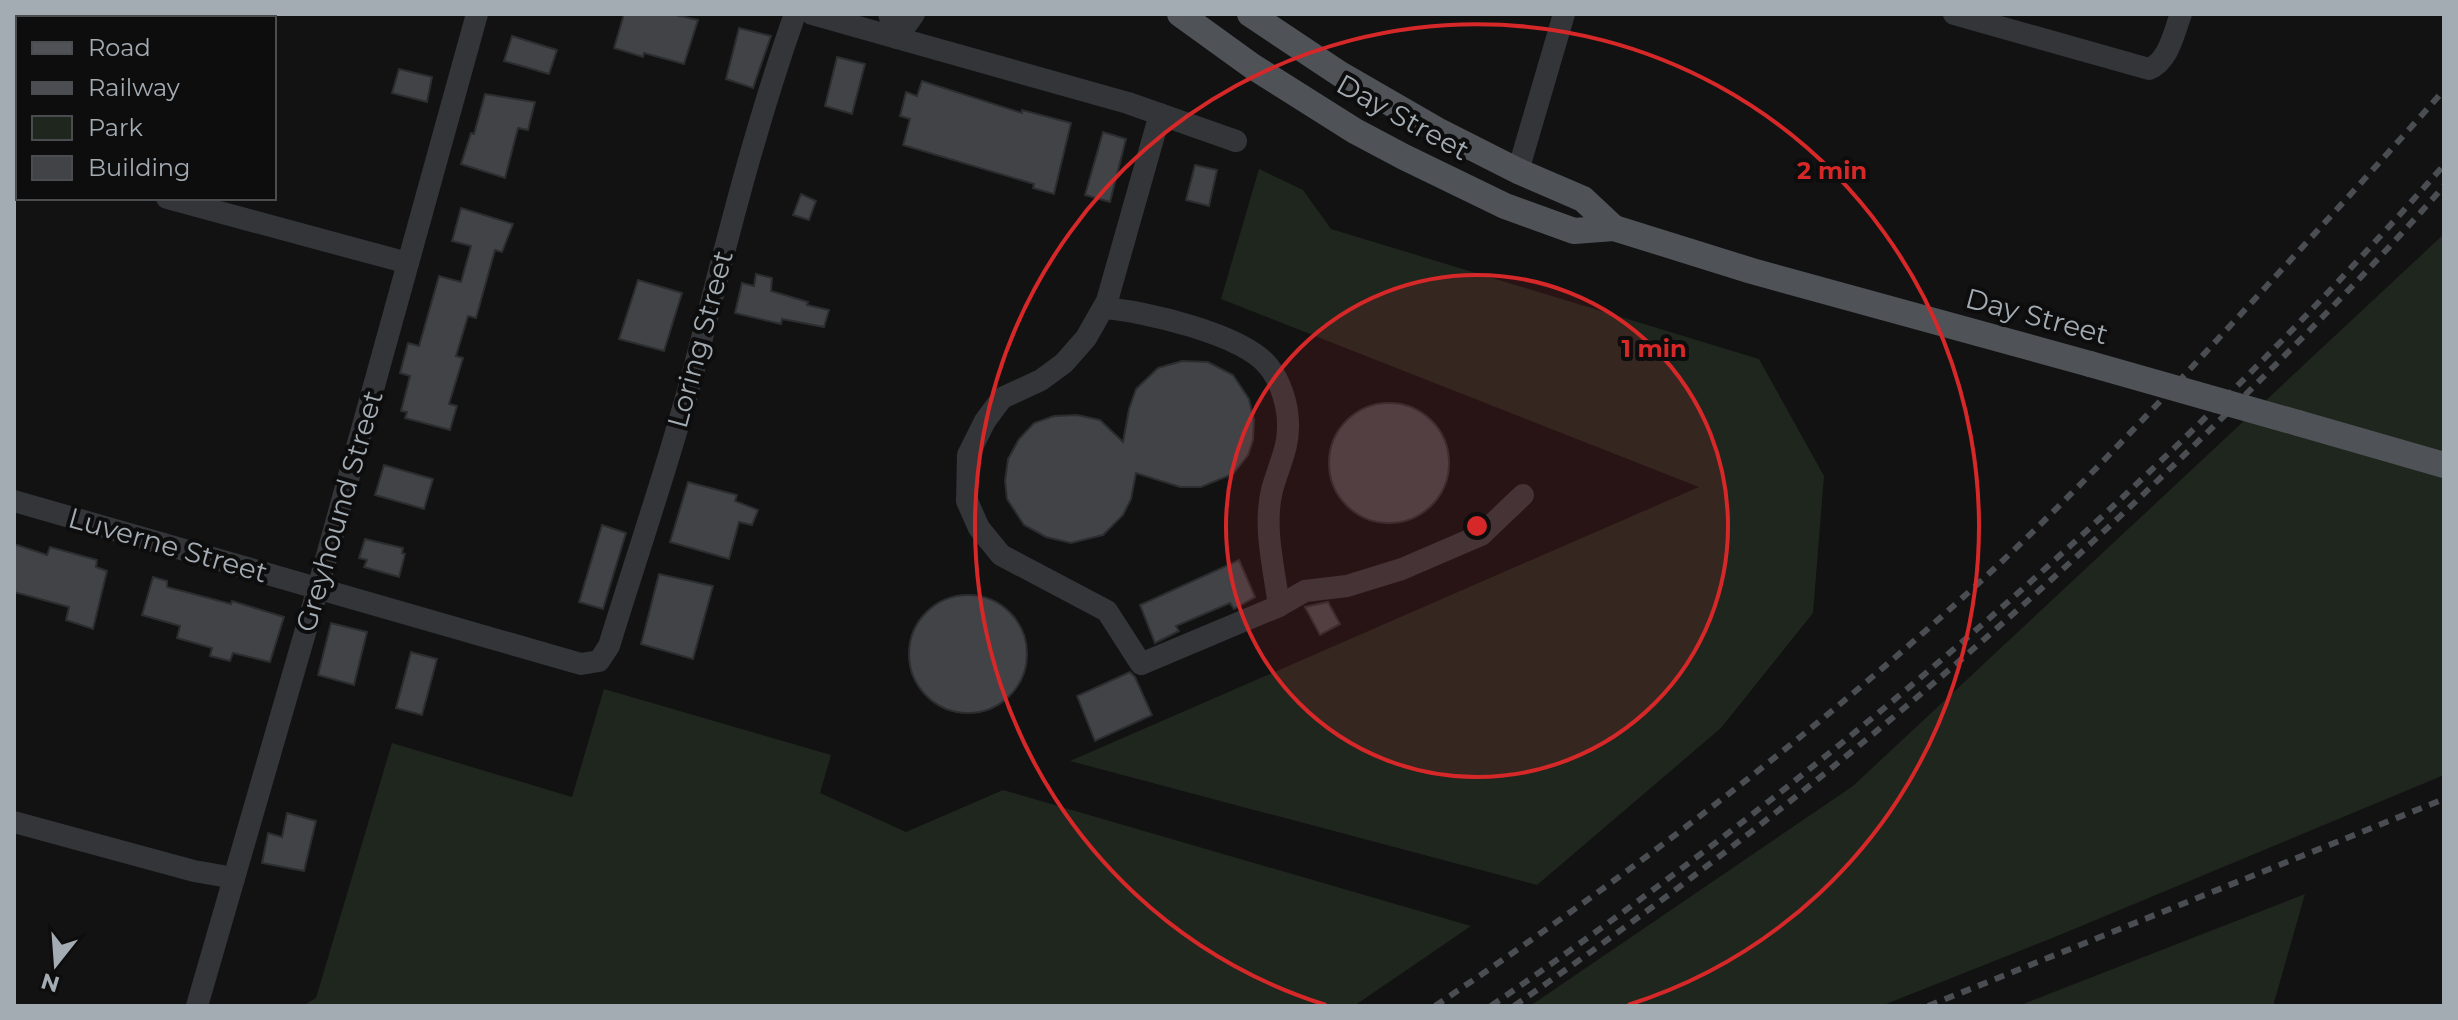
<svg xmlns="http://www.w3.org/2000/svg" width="2458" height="1020" font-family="Montserrat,sans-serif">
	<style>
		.green { fill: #1f261e }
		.building { fill: #414346; stroke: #2c2d2f; stroke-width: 2 }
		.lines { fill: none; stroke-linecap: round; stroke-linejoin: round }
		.minor { stroke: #333538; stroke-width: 22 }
		.major { stroke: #4f5357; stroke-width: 26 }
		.rail { stroke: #4a4d51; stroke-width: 6; stroke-dasharray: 10 8; stroke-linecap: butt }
		.major-bridge { stroke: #4f5357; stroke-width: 26 }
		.ring { fill: none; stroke: #d62828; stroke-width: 4 }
		.labels { text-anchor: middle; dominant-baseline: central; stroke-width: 8; stroke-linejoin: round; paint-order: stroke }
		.street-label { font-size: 28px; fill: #a4acb3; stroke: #0d0d0e }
		.centre { fill: #d62828; stroke: #0d0d0e; stroke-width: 4 }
		.ring-label { font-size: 24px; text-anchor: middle; font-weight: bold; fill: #d62828; stroke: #0d0d0e; stroke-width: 8; stroke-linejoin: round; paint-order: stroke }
	</style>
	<rect width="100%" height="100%" fill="#121213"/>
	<g class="green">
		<path d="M1259 169 1303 190 1331 229 1759 359 1824 476 1813 613 1721 728 1537 885 1070 761 1699 487 1221 299Z"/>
		<path d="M2444 234V775L2062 934 1881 1006H1530L1853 786Z"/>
		<path d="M604 689 831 755 820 793 906 832 1003 790 1471 926 1354 1006H302L316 998 392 743 572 797Z"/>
		<path d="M2305 894 2273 1006H2018Z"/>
	</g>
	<g class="building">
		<path d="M624 14H671L698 20 684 64 644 53 643 57 614 48Z"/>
		<path d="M739 28 771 36 753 88 726 79Z"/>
		<path d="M512 36 557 50 549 74 504 61Z"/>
		<path d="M837 57 865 64 852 114 825 106Z"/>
		<path d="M399 69 432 77 427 102 392 93Z"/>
		<path d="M922 81 1022 113V110L1071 123 1054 194 1033 188 1034 184 903 145 910 119 900 116 906 92 917 96Z"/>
		<path d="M485 94 535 102 528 130 518 128 505 178 461 164 471 133 474 134Z"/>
		<path d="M1103 132 1126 139 1110 202 1085 195Z"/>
		<path d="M1195 165 1217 170 1209 206 1186 200Z"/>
		<path d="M801 194 816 201 809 220 793 215Z"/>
		<path d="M461 208 513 224 502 252 495 250 476 318 468 316 456 356 463 358 449 404 457 406 450 430 405 418 407 412 401 411 410 376 400 373 408 343 419 346 439 276 461 282 471 246 452 241Z"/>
		<path d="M756 274 772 278 771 291 808 302 807 305 829 310 824 327 782 319 781 324 735 313 742 283 754 286Z"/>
		<path d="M638 280 682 293 664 351 619 339Z"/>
		<path d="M1182 361 1208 362 1233 375 1249 399 1254 420 1253 440 1248 455 1233 474 1201 487H1180L1136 473 1131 499 1123 515 1103 535 1071 543 1046 537 1024 525 1007 499 1005 481 1008 459 1019 439 1034 423 1054 416 1077 415 1100 420 1123 442 1129 409 1136 389 1158 368Z"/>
		<circle cx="1389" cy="463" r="60"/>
		<path d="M384 465 433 479 424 509 375 495Z"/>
		<path d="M688 482 737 495 735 501 758 510 752 525 739 522 729 559 670 542Z"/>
		<path d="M602 525 626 533 603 609 579 602Z"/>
		<path d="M365 539 403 548 402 553 405 554 399 577 364 567 367 560 359 558Z"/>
		<path d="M14 544 47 555 50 547 97 560 96 567 107 571 93 629 66 620 69 607 14 592Z"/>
		<path d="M1239 560 1255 597 1234 609 1230 603 1176 626 1179 631 1155 643 1140 605Z"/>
		<path d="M659 574 713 586 693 659 641 644Z"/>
		<path d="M153 577 167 581V587L231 604 232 601 284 617 270 662 233 653 230 661 210 656 212 648 177 638 180 626 142 615Z"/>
		<circle cx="968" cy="654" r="59"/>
		<path d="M1328 602 1340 624 1320 635 1305 607Z"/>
		<path d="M331 623 367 632 354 685 318 675Z"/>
		<path d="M411 652 437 659 422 715 396 708Z"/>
		<path d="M1130 672 1135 677 1152 715 1095 741 1077 696Z"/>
		<path d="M287 813 316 821 304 871 262 863 268 833 282 837Z"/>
	</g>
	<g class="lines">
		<g class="minor">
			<path d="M812 14 1128 103 1236 141"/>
			<path d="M889 14 897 38"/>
			<path d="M1954 14 2149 69C2169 61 2174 32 2181 14"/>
			<path d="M43 18 45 14"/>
			<path d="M897 38 914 14"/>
			<path d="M14 117 18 104"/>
			<path d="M14 156 18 157"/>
			<path d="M1518 171 1564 14"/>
			<path d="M167 198 408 263"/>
			<path d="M1104 308C1143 311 1244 334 1269 367 1281 382 1288 406 1288 424 1289 448 1278 467 1272 490 1263 527 1274 568 1279 606L1141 664 1107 611 1001 555 979 528 967 501 968 455 985 421 1002 398 1041 380 1064 363 1086 338 1107 301 1160 114"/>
			<path d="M14 501 581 664 599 661 609 646C640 545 675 445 701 342 729 232 757 121 795 14"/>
			<path d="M1279 606 1305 591 1347 586 1402 569 1481 535 1523 495"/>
			<path d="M14 822 194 871 234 878"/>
			<path d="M197 1006 318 588 477 14"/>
		</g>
		<g class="major">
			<path d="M1180 14 1252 66 1355 131 1404 157 1505 206 1574 231 1614 228 1752 271 2090 364"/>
			<path d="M1250 14 1340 74 1437 130 1518 171 1583 199 1614 228"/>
			<path d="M2298 423 2444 465"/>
		</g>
		<g class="rail">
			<path d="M1435 1006C1627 877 1812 736 1982 580 2073 496 2157 405 2241 314 2309 240 2377 166 2444 90"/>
			<path d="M1491 1006C1840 765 2164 484 2444 165"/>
			<path d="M1514 1006C1767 831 2005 633 2224 416 2299 342 2374 266 2444 186"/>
			<path d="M1928 1006 2444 799"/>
		</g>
		<path class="major-bridge" d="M2090 364 2298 423"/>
	</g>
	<circle cx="1477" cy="526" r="251" fill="#d62828" fill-opacity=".12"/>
	<g class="ring">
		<circle cx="1477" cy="526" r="251"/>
		<path d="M1326 1005A502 502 0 1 1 1628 1005"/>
	</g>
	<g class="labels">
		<g class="street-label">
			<text transform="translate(1403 117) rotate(29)">Day Street</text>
			<text transform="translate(2037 316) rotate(15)">Day Street</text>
			<text transform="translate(700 339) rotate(-75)">Loring Street</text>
			<text transform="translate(339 511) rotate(-74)">Greyhound Street</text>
			<text transform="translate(168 545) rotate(16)">Luverne Street</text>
		</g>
	</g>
	<circle cx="1477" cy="526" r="12" class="centre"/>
	<g class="ring-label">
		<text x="1832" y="179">2 min</text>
		<text x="1654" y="357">1 min</text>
	</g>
	<rect width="2458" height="1020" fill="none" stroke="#a4acb3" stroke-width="32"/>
	<rect x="16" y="16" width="260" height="184" fill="#0d0d0e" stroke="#494d50" stroke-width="2"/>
	<rect x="32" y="42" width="40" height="12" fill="#4f5357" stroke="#494d50" stroke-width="2"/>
	<text x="88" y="56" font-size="24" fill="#a4acb3">Road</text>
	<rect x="32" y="82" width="40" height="12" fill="#4a4d51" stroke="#494d50" stroke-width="2"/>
	<text x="88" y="96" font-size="24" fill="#a4acb3">Railway</text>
	<rect x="32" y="116" width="40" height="24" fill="#1f261e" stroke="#494d50" stroke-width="2"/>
	<text x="88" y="136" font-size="24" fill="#a4acb3">Park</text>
	<rect x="32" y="156" width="40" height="24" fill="#414346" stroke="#494d50" stroke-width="2"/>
	<text x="88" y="176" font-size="24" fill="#a4acb3">Building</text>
	<g transform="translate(56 964) rotate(197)" stroke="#0d0d0e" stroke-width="6" paint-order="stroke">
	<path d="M0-6L14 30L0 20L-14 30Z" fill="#a4acb3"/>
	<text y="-12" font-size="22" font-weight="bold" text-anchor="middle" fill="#a4acb3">N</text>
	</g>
</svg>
